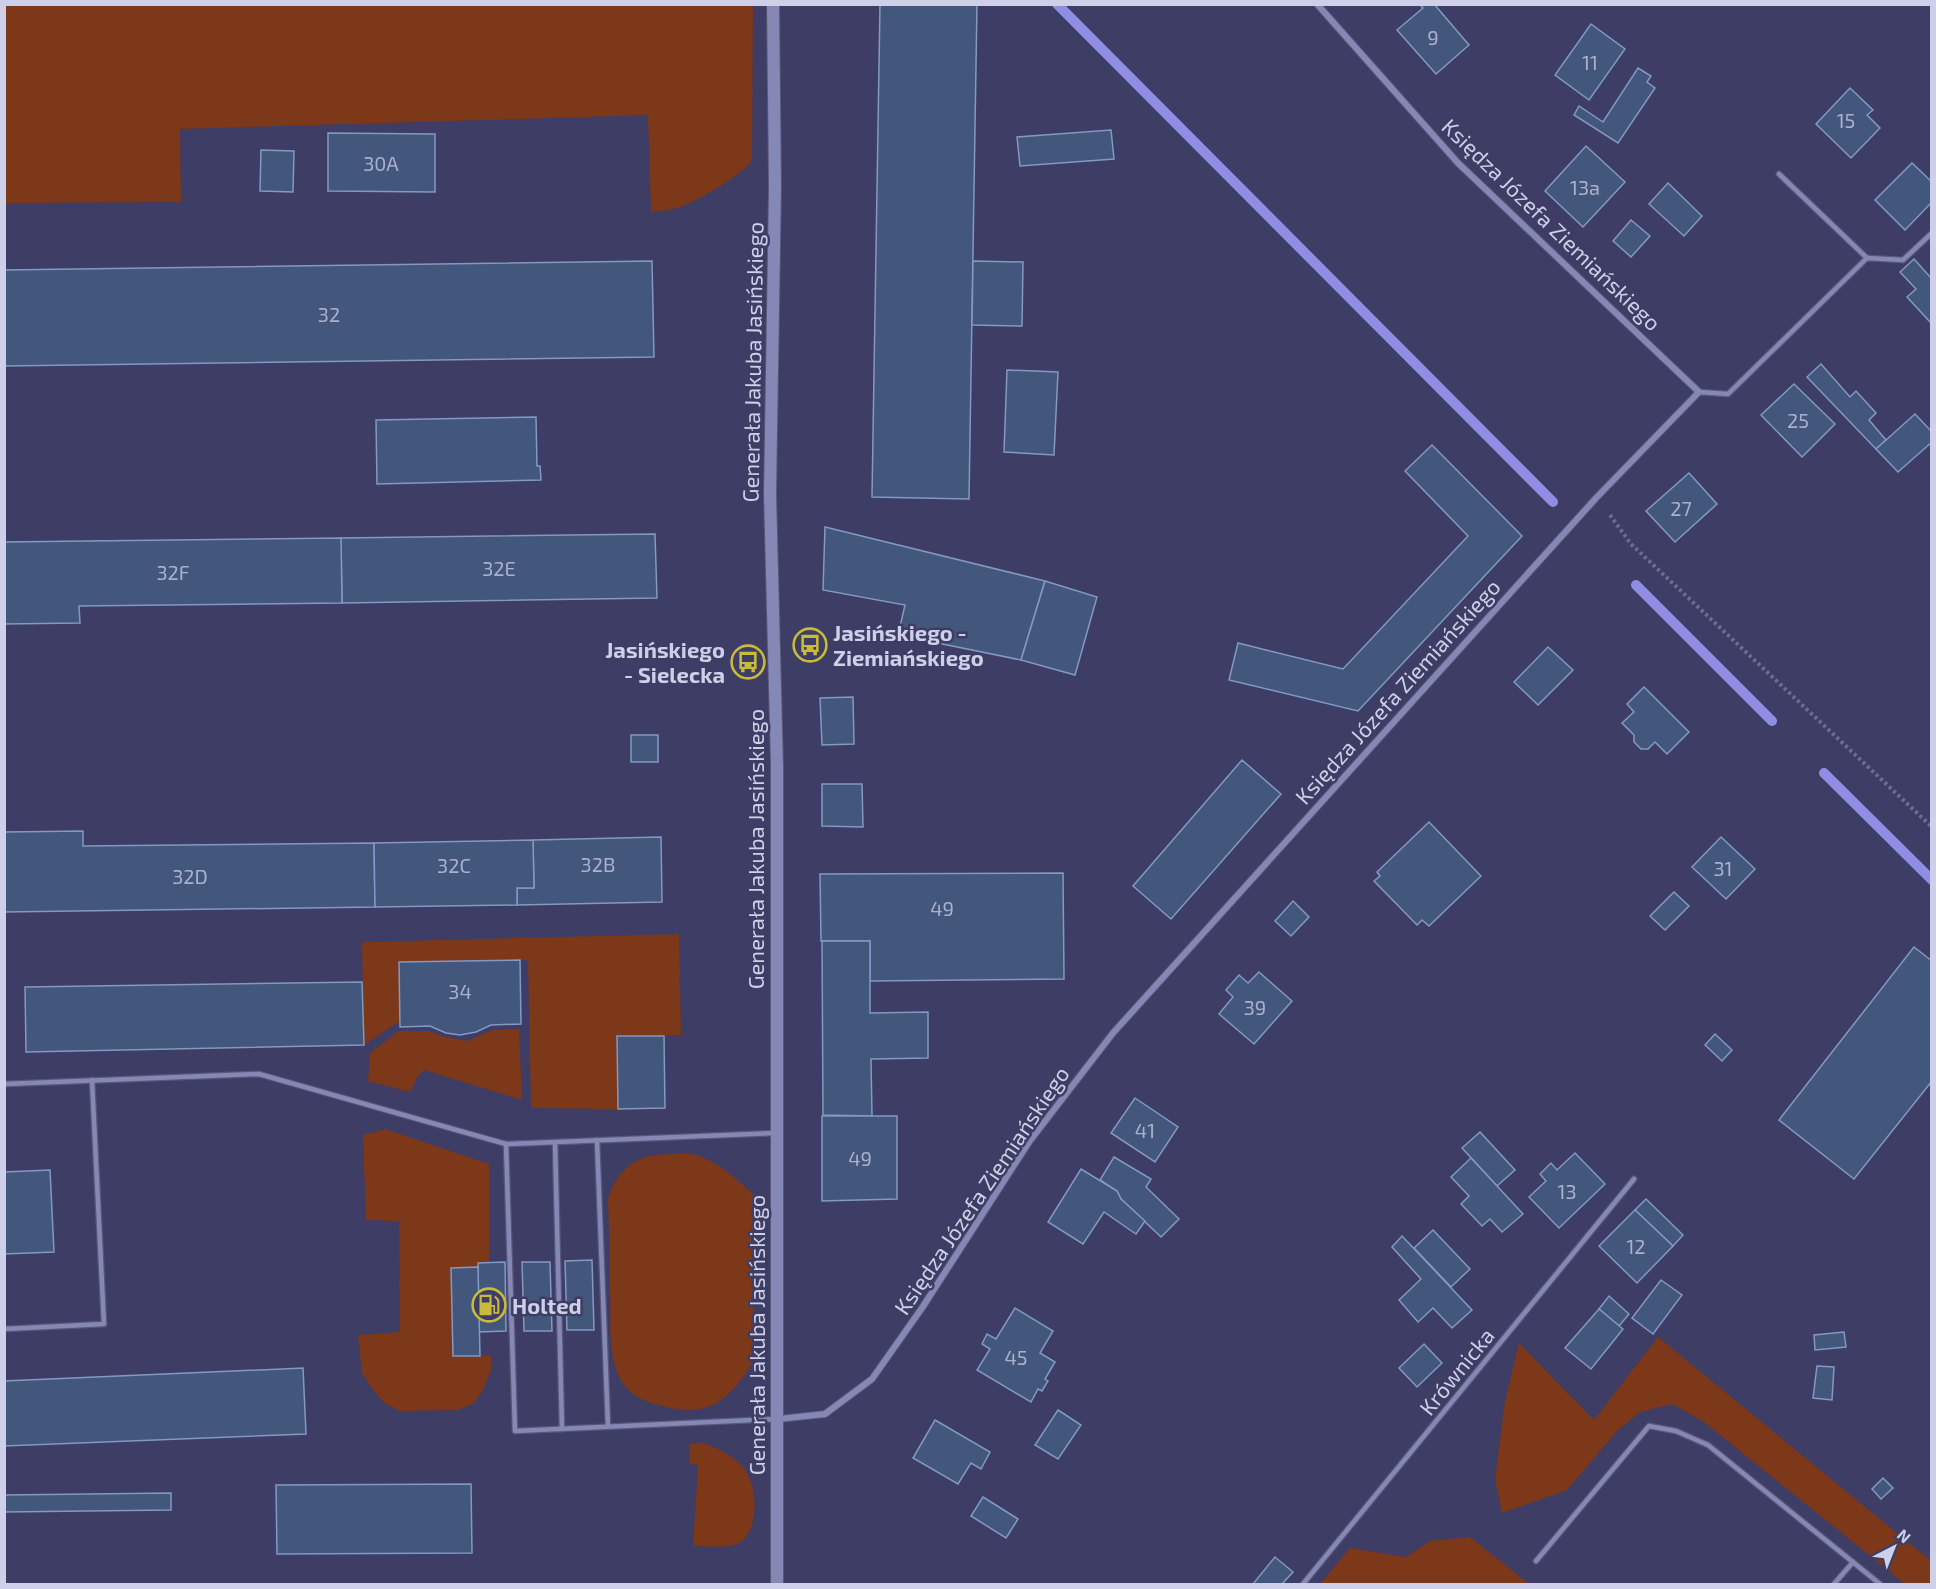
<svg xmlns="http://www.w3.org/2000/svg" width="1936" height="1589" font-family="'Exo 2',sans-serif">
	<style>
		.green { fill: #7d3719 }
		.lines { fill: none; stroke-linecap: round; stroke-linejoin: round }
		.stream { stroke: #908de4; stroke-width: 10 }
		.building { fill: #43577d; stroke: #8399c3; stroke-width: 1.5 }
		.lane-casing { stroke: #575778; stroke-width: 7 }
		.street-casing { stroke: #575778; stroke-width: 8 }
		.secondary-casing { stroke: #575778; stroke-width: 14 }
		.path { stroke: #6d6d90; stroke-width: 4; stroke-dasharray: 3 3; stroke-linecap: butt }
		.lane { stroke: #8587b4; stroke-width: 4.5 }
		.street { stroke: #8587b4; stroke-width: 6 }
		.secondary { stroke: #8587b4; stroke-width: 12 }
		.labels { text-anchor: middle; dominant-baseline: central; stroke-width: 5; stroke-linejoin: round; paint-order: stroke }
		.number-label { font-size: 20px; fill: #abb1cd }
		.street-label { font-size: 22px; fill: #cecfe8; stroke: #3d3d65 }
		.poi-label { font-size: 22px; font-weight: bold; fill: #cecfe8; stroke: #3d3d65; text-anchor: start }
	</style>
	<rect width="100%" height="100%" fill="#3d3d65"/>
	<g class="green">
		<path d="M4 5H753L752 160C746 173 698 200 683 206 672 210 662 211 651 212L648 115 180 129 181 202 5 203Z"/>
		<path d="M679 934 681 1035 618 1036V1109L531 1108 528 960 399 962 400 1021 364 1045 362 942Z"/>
		<path d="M519 1029 522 1100 424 1070 417 1077 410 1092 368 1081 370 1053 399 1031H430L441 1036 467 1041 493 1030Z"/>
		<path d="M385 1129 489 1164V1262L478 1263V1267L451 1268 454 1356H491V1370L484 1388 474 1403 458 1410 400 1411 384 1403 371 1387 362 1373 358 1335 400 1332 399 1221 366 1220 363 1135Z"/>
		<path d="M684 1153C712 1155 734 1177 754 1195L753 1362C734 1392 716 1415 677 1409 658 1406 633 1400 622 1382 607 1359 611 1318 610 1292 610 1261 609 1231 608 1200 612 1180 628 1161 649 1156 660 1154 672 1154 684 1153Z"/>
		<path d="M1658 1337 1931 1561V1584H1905L1704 1422 1672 1404 1640 1412 1618 1430 1567 1490 1502 1513 1495 1479 1505 1401 1519 1343 1594 1420Z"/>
		<path d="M704 1443C719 1449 732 1455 743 1467 758 1484 760 1531 739 1543 727 1549 707 1546 693 1546L698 1465 690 1464 689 1444Z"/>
		<path d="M1470 1537 1529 1584H1320L1350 1548 1406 1557 1430 1541Z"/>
	</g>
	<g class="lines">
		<g class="stream">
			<path d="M1057 4 1553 502"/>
			<path d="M1636 585 1772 721"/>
			<path d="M1824 773 1932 880"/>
		</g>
	</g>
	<g class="building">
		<path d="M880 4H977L969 499 872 497Z"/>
		<path d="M1419 4H1434L1469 45 1436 74 1397 30 1423 8Z"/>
		<path d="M1591 24 1625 49 1589 100 1555 75Z"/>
		<path d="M1638 68 1651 76 1647 82 1655 88 1618 143 1574 115 1579 106 1603 122Z"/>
		<path d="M1850 88 1873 110 1867 115 1880 128 1851 158 1816 124Z"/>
		<path d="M1111 130 1114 159 1020 166 1017 137Z"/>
		<path d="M328 133 435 134V192L328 191Z"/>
		<path d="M1586 146 1625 182 1583 227 1545 191Z"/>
		<path d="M261 150 294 151 293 192 260 191Z"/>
		<path d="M1912 163 1932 182V202L1905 230 1875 200Z"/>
		<path d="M1668 183 1702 216 1684 236 1649 204Z"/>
		<path d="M1631 220 1650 236 1631 257 1613 241Z"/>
		<path d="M1914 259 1932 279V324L1907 297 1916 289 1900 272Z"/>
		<path d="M652 261 654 357 4 366V270Z"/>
		<path d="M973 261 1023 262 1022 326 972 325Z"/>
		<path d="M1821 364 1850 397 1856 391 1876 413 1869 420 1886 440 1876 449 1807 377Z"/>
		<path d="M1007 370 1058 372 1054 455 1004 452Z"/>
		<path d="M1794 384 1835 424 1802 457 1761 415Z"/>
		<path d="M1915 414 1932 432V442L1898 472 1876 449Z"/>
		<path d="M536 417 537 466H540L541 480 377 484 376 420Z"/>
		<path d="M1432 445 1522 536 1358 711 1229 680 1238 643 1343 669 1468 536 1405 471Z"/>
		<path d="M1689 473 1717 504 1675 542 1646 511Z"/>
		<path d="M825 527 1045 581 1021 660 898 635 905 605 823 590Z"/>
		<path d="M655 534 657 598 342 603 341 538Z"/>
		<path d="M341 538 342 603 79 606 80 623 4 624V542Z"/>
		<path d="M1045 581 1097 597 1075 675 1021 660Z"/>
		<path d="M1548 647 1573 670 1538 705 1514 682Z"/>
		<path d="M1644 687 1689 732 1667 754 1655 742 1648 749H1641L1634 742V735L1622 723 1634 712 1627 704Z"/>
		<path d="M853 697 854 744 822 745 820 698Z"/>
		<rect x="631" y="735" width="27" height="27"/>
		<path d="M1242 760 1281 794 1171 919 1133 886Z"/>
		<path d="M822 784H862L863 827 822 826Z"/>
		<path d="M1429 822 1481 876 1429 926 1422 920 1417 925 1374 881 1380 876 1377 872Z"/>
		<path d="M83 831V846L374 843 375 907 4 912V832Z"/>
		<path d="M661 837 662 902 517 905V888H534L533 840Z"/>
		<path d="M1721 837 1755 869 1726 899 1692 867Z"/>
		<path d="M533 840 534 888H517V905L375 907 374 843Z"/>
		<path d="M1063 873 1064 979 870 981V941H821L820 874Z"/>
		<path d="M1674 892 1689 906 1665 930 1650 916Z"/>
		<path d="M1293 901 1309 917 1291 936 1275 921Z"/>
		<path d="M822 941H870V1013L928 1012V1058L871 1059 872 1116 823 1115Z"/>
		<path d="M1914 947 1932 961V1081L1854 1179 1779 1120Z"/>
		<path d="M520 960 521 1024 491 1025 476 1032 460 1035 446 1033 430 1026 400 1027 399 962Z"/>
		<path d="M1259 972 1292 1001 1254 1044 1219 1014 1233 997 1226 990 1239 975 1248 983Z"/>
		<path d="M362 982 364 1045 26 1052 25 987Z"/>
		<path d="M1715 1034 1732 1050 1722 1061 1705 1045Z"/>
		<path d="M617 1036H664L665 1108 618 1109Z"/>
		<path d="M1135 1098 1178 1127 1155 1162 1111 1133Z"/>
		<path d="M822 1116H897V1199L822 1201Z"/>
		<path d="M1480 1132 1515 1170 1497 1186 1462 1148Z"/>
		<path d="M1575 1153 1605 1184 1559 1228 1529 1197 1546 1181 1540 1174 1551 1163 1557 1170Z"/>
		<path d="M1114 1157 1151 1179 1146 1187 1179 1219 1161 1237 1121 1199 1117 1191 1100 1180Z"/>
		<path d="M1471 1158 1523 1214 1502 1232 1490 1219 1482 1226 1461 1204 1469 1196 1451 1177Z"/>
		<path d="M1081 1169 1117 1191 1121 1199 1145 1221 1136 1234 1104 1212 1083 1244 1048 1222Z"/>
		<path d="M50 1170 54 1252 4 1254V1172Z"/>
		<path d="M1646 1199 1683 1235 1673 1246 1635 1210Z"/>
		<path d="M1635 1210 1673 1246 1637 1283 1599 1246Z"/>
		<path d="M1433 1230 1470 1269 1451 1287 1414 1248Z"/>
		<path d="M1402 1236 1472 1310 1452 1328 1433 1308 1418 1322 1399 1300 1421 1279 1392 1247Z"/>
		<path d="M592 1260 594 1330H567L565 1261Z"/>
		<path d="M505 1262 506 1331 479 1332 478 1263Z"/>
		<path d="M522 1262H550L552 1331H524Z"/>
		<path d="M478 1267 480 1356H453L451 1268Z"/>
		<path d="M1661 1280 1682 1295 1653 1334 1632 1318Z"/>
		<path d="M1609 1296 1629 1314 1619 1326 1599 1309Z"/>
		<path d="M1015 1308 1053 1331 1040 1353 1055 1362 1045 1379 1048 1381 1042 1391 1038 1389 1031 1402 977 1370 990 1349 982 1344 987 1334 996 1339Z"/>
		<path d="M1599 1309 1623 1329 1591 1369 1565 1348Z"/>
		<path d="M1844 1332 1846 1347 1815 1350 1814 1335Z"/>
		<path d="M1424 1344 1442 1363 1417 1387 1399 1368Z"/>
		<path d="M1817 1366 1834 1367 1832 1400 1813 1398Z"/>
		<path d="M303 1368 306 1434 4 1446V1381Z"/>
		<path d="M1058 1410 1081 1425 1058 1459 1035 1445Z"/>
		<path d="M935 1420 990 1452 981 1469 971 1463 958 1484 913 1458Z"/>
		<path d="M1883 1478 1893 1488 1881 1499 1872 1489Z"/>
		<path d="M471 1484 472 1553 277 1554 276 1485Z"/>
		<path d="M171 1493V1510L4 1512V1495Z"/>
		<path d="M983 1497 1018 1519 1006 1538 971 1516Z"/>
		<path d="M1275 1557 1293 1572 1282 1584H1253Z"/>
	</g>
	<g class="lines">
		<defs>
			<g id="lane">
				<path d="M1779 174 1867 258"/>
				<path d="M1699 392 1728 394 1867 258 1903 260 1932 233"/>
				<path d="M4 1084 259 1074 506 1144 776 1133"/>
				<path d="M597 1140 608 1426"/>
				<path d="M555 1142 562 1429"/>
				<path d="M506 1144 515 1431 777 1419"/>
				<path d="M4 1329 104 1324 92 1080"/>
				<path d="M1536 1561 1649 1426 1676 1431 1708 1445 1880 1584"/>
				<path d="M1303 1584 1634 1179"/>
				<path d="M1834 1584 1853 1562"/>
			</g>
			<path id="street" d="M779 1419 825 1414 872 1379 922 1308 1029 1142 1113 1033 1597 497 1699 392 1458 163 1317 4"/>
			<path id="secondary" d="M773 4 775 187 770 494 777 766V1584"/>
		</defs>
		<use href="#lane" class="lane-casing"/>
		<use href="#street" class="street-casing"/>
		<use href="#secondary" class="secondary-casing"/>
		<path class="path" d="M1610 515 1631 544 1932 827"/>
		<use href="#lane" class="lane"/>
		<use href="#street" class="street"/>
		<use href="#secondary" class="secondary"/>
	</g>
	<defs>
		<symbol id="bus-ring" viewBox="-11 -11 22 22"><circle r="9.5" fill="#3d3d65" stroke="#caba3a" stroke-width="1.5"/><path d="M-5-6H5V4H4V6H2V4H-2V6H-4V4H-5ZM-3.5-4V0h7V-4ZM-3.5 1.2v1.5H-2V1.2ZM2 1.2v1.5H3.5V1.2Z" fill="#caba3a"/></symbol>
		<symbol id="fuel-ring" viewBox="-11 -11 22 22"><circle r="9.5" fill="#3d3d65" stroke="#caba3a" stroke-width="1.5"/><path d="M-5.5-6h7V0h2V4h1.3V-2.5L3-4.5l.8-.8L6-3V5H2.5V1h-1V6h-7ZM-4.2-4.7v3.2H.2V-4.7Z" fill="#caba3a"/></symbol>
	</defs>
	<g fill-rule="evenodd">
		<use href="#bus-ring" x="791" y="626" width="38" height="38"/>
		<use href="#bus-ring" x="729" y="643" width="38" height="38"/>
		<use href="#fuel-ring" x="470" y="1286" width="38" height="38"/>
	</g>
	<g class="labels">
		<g class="number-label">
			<text x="1433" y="37">9</text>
			<text x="1590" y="62">11</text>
			<text x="1846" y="120">15</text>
			<text x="381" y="163">30A</text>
			<text x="1585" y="187">13a</text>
			<text x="329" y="314">32</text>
			<text x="1798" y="420">25</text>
			<text x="1681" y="508">27</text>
			<text x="499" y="568">32E</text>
			<text x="173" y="572">32F</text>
			<text x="598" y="864">32B</text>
			<text x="454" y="865">32C</text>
			<text x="1723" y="868">31</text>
			<text x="190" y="876">32D</text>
			<text x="942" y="908">49</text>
			<text x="460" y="991">34</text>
			<text x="1255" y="1007">39</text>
			<text x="1145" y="1130">41</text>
			<text x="860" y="1158">49</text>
			<text x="1567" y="1191">13</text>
			<text x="1636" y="1246">12</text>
			<text x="1016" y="1357">45</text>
		</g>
		<g class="street-label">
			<text transform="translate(1552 224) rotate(44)">Księdza Józefa Ziemiańskiego</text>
			<text transform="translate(752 362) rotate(-89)">Generała Jakuba Jasińskiego</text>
			<text transform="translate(1397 691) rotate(-48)">Księdza Józefa Ziemiańskiego</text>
			<text transform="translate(755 849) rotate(-90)">Generała Jakuba Jasińskiego</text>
			<text transform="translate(981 1190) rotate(-56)">Księdza Józefa Ziemiańskiego</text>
			<text transform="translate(756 1335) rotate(-90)">Generała Jakuba Jasińskiego</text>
			<text transform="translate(1456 1371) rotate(-51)">Krównicka</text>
		</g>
		<g class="poi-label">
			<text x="833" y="632">Jasińskiego -<tspan x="833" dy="25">Ziemiańskiego</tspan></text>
			<text x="725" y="649" text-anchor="end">Jasińskiego<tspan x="725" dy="25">- Sielecka</tspan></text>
			<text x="512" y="1305">Holted</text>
		</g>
	</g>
	<rect width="1936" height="1589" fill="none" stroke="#cecfe8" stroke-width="12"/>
	<g transform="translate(1894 1547) rotate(42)" stroke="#3d3d65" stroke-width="4.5" paint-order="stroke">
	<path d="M0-4.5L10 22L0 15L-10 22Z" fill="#cecfe8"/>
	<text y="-9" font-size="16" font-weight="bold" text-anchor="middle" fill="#cecfe8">N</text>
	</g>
</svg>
